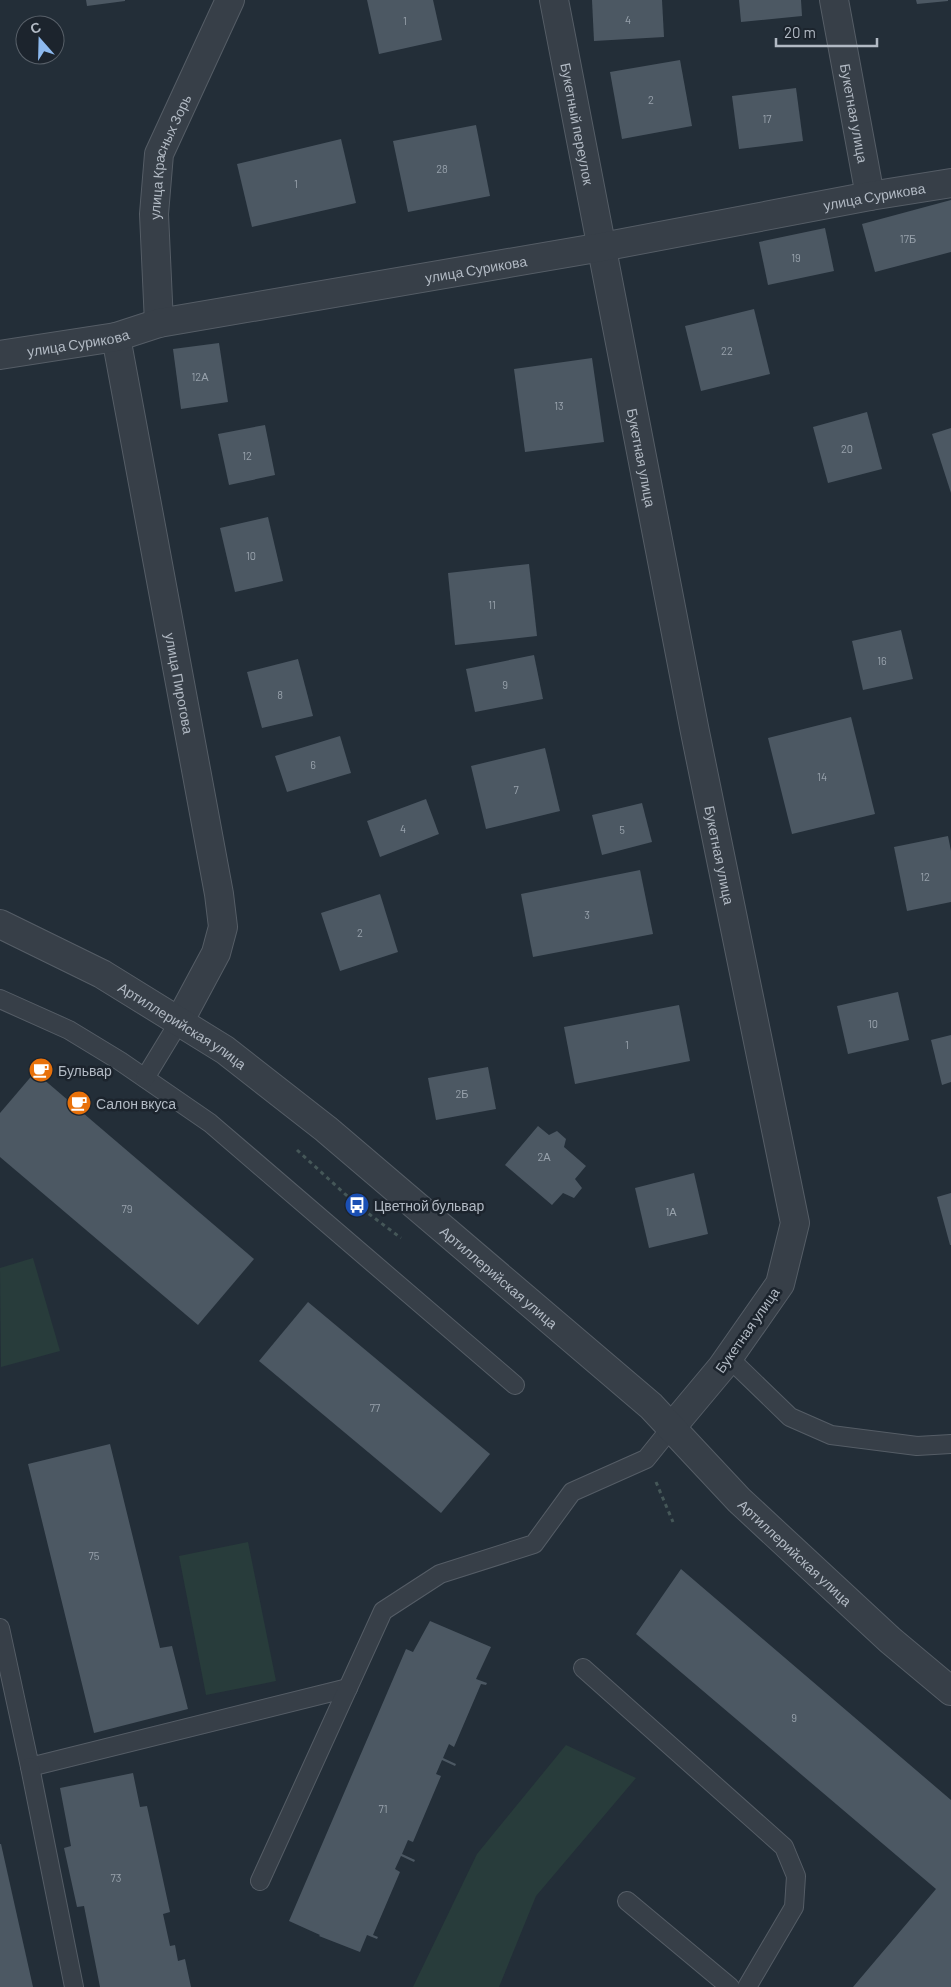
<svg xmlns="http://www.w3.org/2000/svg" width="951" height="1987" font-family="Barlow,sans-serif">
	<style>
		.green { fill: #283c3b }
		.building { fill: #4c5863 }
		.lines { fill: none; stroke-linecap: round; stroke-linejoin: round }
		.lane-casing { stroke: #555d66; stroke-width: 20 }
		.street-casing { stroke: #555d66; stroke-width: 30 }
		.path { stroke: #455758; stroke-width: 3; stroke-dasharray: 4 4; stroke-linecap: butt }
		.lane { stroke: #373f48; stroke-width: 18 }
		.street { stroke: #373f48; stroke-width: 28 }
		.labels { text-anchor: middle; dominant-baseline: central; stroke-width: 5; stroke-linejoin: round; paint-order: stroke }
		.number-label { font-size: 11px; fill: #98a2ac }
		.street-label { font-size: 14px; fill: #b2bac4; stroke: #1c242d }
		.poi-label { font-size: 14px; fill: #b2bac4; stroke: #1c242d; text-anchor: start }
	</style>
	<rect width="100%" height="100%" fill="#232e38"/>
	<g class="green">
		<path d="M33 1258 60 1351 1 1367 0 1268Z"/>
		<path d="M248 1542 276 1681 206 1695 179 1556Z"/>
		<path d="M566 1745 636 1778 536 1896 499 1987H413L477 1854Z"/>
	</g>
	<g class="building">
		<path d="M86 0H125V1L87 6Z"/>
		<path d="M367 0H433L442 40 379 54Z"/>
		<path d="M592 0H662L664 37 594 41Z"/>
		<path d="M739 0H801L802 16 741 22Z"/>
		<path d="M916 0H948V1L917 4Z"/>
		<path d="M680 60 692 126 622 139 610 72Z"/>
		<path d="M796 88 803 141 739 149 732 96Z"/>
		<path d="M476 125 490 196 408 212 393 141Z"/>
		<path d="M341 139 356 203 252 227 237 164Z"/>
		<path d="M951 200V252L875 272 862 224Z"/>
		<path d="M825 228 834 271 768 285 759 242Z"/>
		<path d="M754 309 770 374 701 391 685 326Z"/>
		<path d="M219 343 228 402 181 409 173 349Z"/>
		<path d="M592 358 604 442 525 452 514 369Z"/>
		<path d="M867 412 882 469 828 483 813 427Z"/>
		<path d="M265 425 275 475 229 485 218 434Z"/>
		<path d="M951 428V493L932 434Z"/>
		<path d="M268 517 283 581 235 592 220 528Z"/>
		<path d="M529 564 537 636 455 645 448 573Z"/>
		<path d="M901 630 913 679 863 690 852 641Z"/>
		<path d="M534 655 543 699 475 712 466 669Z"/>
		<path d="M298 659 313 716 262 728 247 672Z"/>
		<path d="M851 717 875 814 792 834 768 738Z"/>
		<path d="M340 736 351 773 287 792 275 756Z"/>
		<path d="M545 748 560 811 486 829 471 766Z"/>
		<path d="M426 799 439 834 380 857 367 821Z"/>
		<path d="M642 803 652 842 602 855 592 815Z"/>
		<path d="M948 836 951 851V902L907 911 894 847Z"/>
		<path d="M640 870 653 934 533 957 521 894Z"/>
		<path d="M380 894 398 952 340 971 321 913Z"/>
		<path d="M898 992 909 1040 848 1054 837 1006Z"/>
		<path d="M679 1005 690 1061 575 1084 564 1027Z"/>
		<path d="M951 1035V1082L942 1085 931 1040Z"/>
		<path d="M488 1067 496 1109 436 1120 428 1078Z"/>
		<path d="M35 1072 254 1259 198 1325 0 1157V1113Z"/>
		<path d="M538 1126 549 1135 557 1131 566 1139 564 1147 586 1166 575 1179 582 1188 574 1198 563 1193 552 1205 505 1165Z"/>
		<path d="M694 1173 708 1234 649 1248 635 1188Z"/>
		<path d="M951 1193V1245H950L937 1197Z"/>
		<path d="M308 1302 490 1454 441 1513 259 1361Z"/>
		<path d="M110 1444 160 1648 172 1646 188 1709 94 1733 28 1464Z"/>
		<path d="M681 1569 951 1800V1987H853L936 1889 636 1634Z"/>
		<path d="M430 1621 491 1647 476 1679 487 1683 486 1685 481 1684 454 1747 449 1744 443 1758 456 1764 455 1766 442 1760 436 1774 441 1776 413 1842 408 1840 402 1854 415 1860 414 1862 401 1856 395 1869 400 1872 373 1935 378 1937 377 1939 367 1935 360 1952 319 1936 320 1935 289 1921 406 1649 413 1652Z"/>
		<path d="M133 1773 140 1807 147 1806 170 1912 163 1914 170 1946 175 1945 178 1961 185 1959 191 1987H100L84 1906 77 1907 64 1848 71 1846 60 1788Z"/>
		<path d="M0 1844H1L33 1987H0Z"/>
	</g>
	<g class="lines">
		<defs>
			<g id="lane">
				<path d="M0 999 69 1030 120 1061 210 1123 515 1385"/>
				<path d="M145 1078 179 1022"/>
				<path d="M729 1358 790 1417 831 1435 917 1446 951 1444"/>
				<path d="M0 1628 30 1767 348 1688"/>
				<path d="M583 1668 784 1847 796 1876 794 1907 747 1987"/>
				<path d="M30 1767 74 1987"/>
				<path d="M260 1881 383 1611 440 1574 534 1544 572 1492 646 1459 671 1428"/>
				<path d="M627 1901 730 1987"/>
			</g>
			<g id="street">
				<path id="s1" d="M554 0 695 732 795 1223 780 1284 722 1367 671 1428"/>
				<path id="s2" d="M834 0 870 196"/>
				<path id="s3" d="M159 323 154 214 159 154 230 0"/>
				<path id="s4" d="M116 337 219 894 223 927 216 953 179 1022"/>
				<path id="s5" d="M0 355 116 337 159 323 602 247 870 196 951 183"/>
				<path id="s6" d="M0 924 102 974 225 1050 326 1129 651 1406 739 1500 890 1640 951 1691"/>
			</g>
		</defs>
		<use href="#lane" class="lane-casing"/>
		<use href="#street" class="street-casing"/>
		<g class="path">
			<path d="M297 1150 357 1205 401 1238"/>
			<path d="M656 1482 673 1522"/>
		</g>
		<use href="#lane" class="lane"/>
		<use href="#street" class="street"/>
	</g>
	<defs>
		<symbol id="cafe-disc" viewBox="-11 -11 22 22"><circle r="9.5" fill="#e8710a" stroke="#1c242d"/><path d="M-5.5-4.5H6V0H3Q3 3.5 0 3.5H-2.5Q-5.5 3.5-5.5 0ZM3-3.2v2h1.7v-2ZM-6 4.5H4V6H-6Z" fill="#fff"/></symbol>
		<symbol id="bus-disc" viewBox="-11 -11 22 22"><circle r="9.5" fill="#1a4fb4" stroke="#1c242d"/><path d="M-5-6H5V4H4V6H2V4H-2V6H-4V4H-5ZM-3.5-4V0h7V-4ZM-3.5 1.2v1.5H-2V1.2ZM2 1.2v1.5H3.5V1.2Z" fill="#fff"/></symbol>
	</defs>
	<g fill-rule="evenodd">
		<use href="#cafe-disc" x="27" y="1056" width="28" height="28"/>
		<use href="#cafe-disc" x="65" y="1089" width="28" height="28"/>
		<use href="#bus-disc" x="343" y="1191" width="28" height="28"/>
	</g>
	<g class="labels">
		<g class="number-label">
			<text x="628" y="19">4</text>
			<text x="405" y="20">1</text>
			<text x="651" y="99">2</text>
			<text x="767" y="118">17</text>
			<text x="442" y="168">28</text>
			<text x="296" y="183">1</text>
			<text x="908" y="238">17Б</text>
			<text x="796" y="257">19</text>
			<text x="727" y="350">22</text>
			<text x="200" y="376">12А</text>
			<text x="559" y="405">13</text>
			<text x="847" y="448">20</text>
			<text x="247" y="455">12</text>
			<text x="251" y="555">10</text>
			<text x="492" y="604">11</text>
			<text x="882" y="660">16</text>
			<text x="505" y="684">9</text>
			<text x="280" y="694">8</text>
			<text x="313" y="764">6</text>
			<text x="822" y="776">14</text>
			<text x="516" y="789">7</text>
			<text x="403" y="828">4</text>
			<text x="622" y="829">5</text>
			<text x="925" y="876">12</text>
			<text x="587" y="914">3</text>
			<text x="360" y="932">2</text>
			<text x="873" y="1023">10</text>
			<text x="627" y="1044">1</text>
			<text x="462" y="1093">2Б</text>
			<text x="544" y="1156">2А</text>
			<text x="127" y="1208">79</text>
			<text x="671" y="1211">1А</text>
			<text x="375" y="1407">77</text>
			<text x="94" y="1555">75</text>
			<text x="794" y="1717">9</text>
			<text x="383" y="1808">71</text>
			<text x="116" y="1877">73</text>
		</g>
		<g class="street-label">
			<text stroke="none"><textPath href="#s2" startOffset="115">Букетная улица</textPath></text>
			<text stroke="none"><textPath href="#s1" startOffset="126">Букетный переулок</textPath></text>
			<text stroke="none"><textPath href="#s3" startOffset="169">улица Красных Зорь</textPath></text>
			<text stroke="none"><textPath href="#s5" startOffset="889">улица Сурикова</textPath></text>
			<text stroke="none"><textPath href="#s5" startOffset="484">улица Сурикова</textPath></text>
			<text stroke="none"><textPath href="#s5" startOffset="79">улица Сурикова</textPath></text>
			<text stroke="none"><textPath href="#s1" startOffset="466">Букетная улица</textPath></text>
			<text stroke="none"><textPath href="#s4" startOffset="352">улица Пирогова</textPath></text>
			<text stroke="none"><textPath href="#s1" startOffset="871">Букетная улица</textPath></text>
			<text stroke="none"><textPath href="#s6" startOffset="209">Артиллерийская улица</textPath></text>
			<text stroke="none"><textPath href="#s6" startOffset="614">Артиллерийская улица</textPath></text>
			<text transform="translate(747 1330) rotate(-55)">Букетная улица</text>
			<text stroke="none"><textPath href="#s6" startOffset="1019">Артиллерийская улица</textPath></text>
		</g>
		<g class="poi-label">
			<text x="58" y="1070">Бульвар</text>
			<text x="96" y="1103">Салон вкуса</text>
			<text x="374" y="1205">Цветной бульвар</text>
		</g>
	</g>
	<g transform="translate(40 40) rotate(340)"><circle r="24" fill="#1c242d" stroke="#586069"/>
	<path d="M0-4L9 19L0 12L-9 19Z" fill="#8db9ee"/>
	<text y="-8" font-size="14" font-weight="bold" text-anchor="middle" fill="#b2bac4">С</text>
	</g>
	<path d="M776 38v8h101v-8" fill="none" stroke="#b2bac4" stroke-width="2.5"/>
	<text x="784" y="38" font-size="15" fill="#b2bac4" stroke="#1c242d" stroke-width="4" paint-order="stroke">20 m</text>
</svg>
